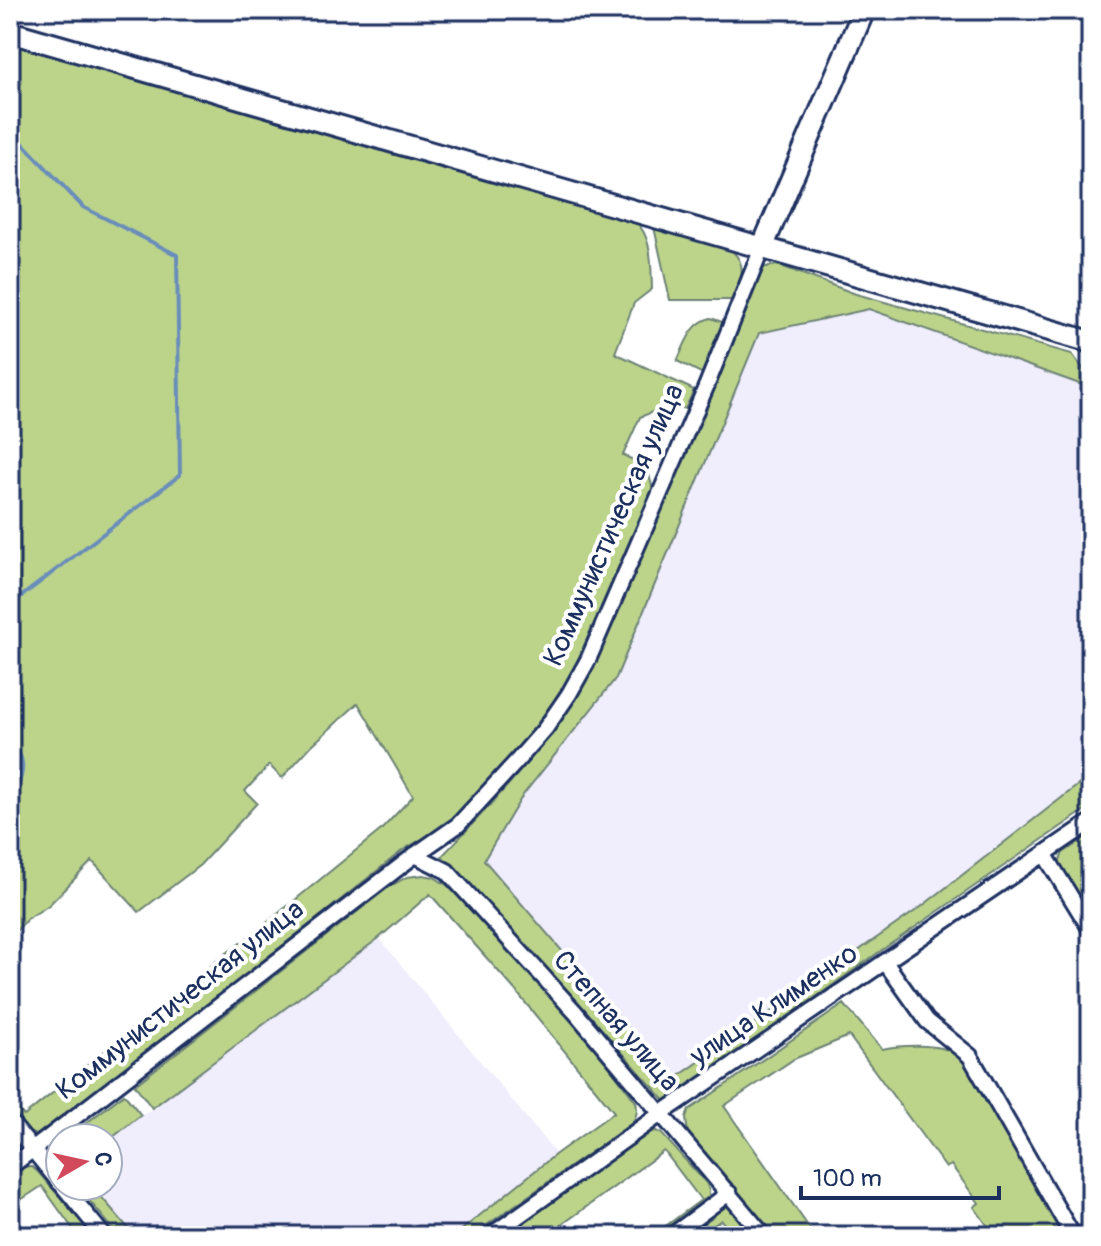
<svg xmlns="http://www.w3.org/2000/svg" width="1101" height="1246" font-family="Pangolin,sans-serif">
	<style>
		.built { fill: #f0edfd }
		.green { fill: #bcd48a; stroke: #6c8274; stroke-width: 2 }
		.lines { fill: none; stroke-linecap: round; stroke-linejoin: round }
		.stream { stroke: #698dba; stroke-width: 4 }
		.street-casing { stroke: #1b2f5e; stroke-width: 20 }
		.secondary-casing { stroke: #1b2f5e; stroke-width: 26 }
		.street { stroke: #fff; stroke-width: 14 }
		.secondary { stroke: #fff; stroke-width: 20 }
		.labels { text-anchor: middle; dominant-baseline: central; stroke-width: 8; stroke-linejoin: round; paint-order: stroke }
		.street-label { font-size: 28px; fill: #1b2f5e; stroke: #fff }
	</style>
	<rect width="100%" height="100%" fill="#fff"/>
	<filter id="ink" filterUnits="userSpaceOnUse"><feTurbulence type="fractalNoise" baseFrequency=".0125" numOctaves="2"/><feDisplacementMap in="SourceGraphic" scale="16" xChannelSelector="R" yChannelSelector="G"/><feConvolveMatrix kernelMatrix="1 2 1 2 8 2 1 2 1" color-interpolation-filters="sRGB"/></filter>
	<g filter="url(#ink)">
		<g class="built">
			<path d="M869 309 1091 388V775L921 907 673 1080 484 860 523 795 616 678 759 333Z"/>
			<path d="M379 938 556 1154 454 1236H135L92 1186H108V1141Z"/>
		</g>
		<g class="green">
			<path d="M10 42 635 221C653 237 651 266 652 289L634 303 615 353 694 390 685 409 672 404 640 417 623 455 647 467 653 490 571 675 551 706 504 767 451 822 403 850 171 1035 41 1135C22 1135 10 1118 10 1100L24 1116 224 955 258 930 381 830 413 796 358 703 311 746 282 778 269 765 245 791 257 803 200 865 139 912 92 861 49 905 27 919 10 938Z"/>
			<path d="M654 227 724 244C750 263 742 274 733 300H670Z"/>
			<path d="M778 265 856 294 1072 354 1091 379V388L869 309 759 333 616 678 523 795 484 860 673 1080 921 907 1091 775V806L882 950 667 1103 574 998 442 856C497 799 551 741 591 672L695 429 757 273 766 267Z"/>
			<path d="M711 318 725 323 703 374 677 361C685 345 691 322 711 318Z"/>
			<path d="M1091 834V914L1059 862 1063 853Z"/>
			<path d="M423 875 434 877 448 886 511 952 596 1049 636 1102C638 1111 637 1116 631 1124L471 1236H454L556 1154 614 1112 515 990 430 894 379 938 152 1108 135 1085 389 887 407 877Z"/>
			<path d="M844 1004 882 1049C901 1045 938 1043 955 1053 962 1058 967 1066 972 1073L1070 1236H995L974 1207 979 1203 951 1165 946 1168 849 1036 794 1059 724 1106 815 1236H772L688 1135 686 1118 689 1110Z"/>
			<path d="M124 1094 141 1115 108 1141V1138H67Z"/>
			<path d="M656 1131 662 1134 706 1183C711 1192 710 1197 704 1205L662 1236H652L701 1200 664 1151 546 1236H505L651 1132Z"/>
			<path d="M26 1167H32L38 1172 94 1236H78L42 1186 10 1207V1175L18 1168Z"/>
			<path d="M77 1186H92L135 1236H119Z"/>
			<path d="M728 1205 732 1206 757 1236H734L721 1220 699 1236H682L722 1206Z"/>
		</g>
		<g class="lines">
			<g class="stream">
				<path d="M10 130 83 207 177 255 180 475 10 605"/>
				<path d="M10 744C33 760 18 786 10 807"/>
			</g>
			<defs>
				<g id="street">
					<path d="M415 855 447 871 576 1013 764 1236"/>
					<path d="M1045 855 1091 930"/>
					<path d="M885 962 927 1021 970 1056 1073 1236"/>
					<path d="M10 1122 60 1183"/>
					<path d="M10 1167 415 855 458 825 516 762 545 729 569 694 588 660 706 387 762 248"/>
					<path d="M63 1186 104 1236"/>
					<path d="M490 1236 662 1113 1091 822"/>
					<path d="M671 1236 729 1193"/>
				</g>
				<g id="secondary">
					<path d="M10 32 1091 342"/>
					<path d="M762 248 864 10"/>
				</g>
			</defs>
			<use href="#street" class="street-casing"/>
			<use href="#secondary" class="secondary-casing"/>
			<use href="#street" class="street"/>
			<use href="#secondary" class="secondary"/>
		</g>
	</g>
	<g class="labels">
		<g class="street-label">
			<text transform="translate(614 525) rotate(-66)">Коммунистическая улица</text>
			<text transform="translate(180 1000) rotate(-38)">Коммунистическая улица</text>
			<text transform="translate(774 1005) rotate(-34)">улица Клименко</text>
			<text transform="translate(616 1021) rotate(49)">Степная улица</text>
		</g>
	</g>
	<rect width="1101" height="1246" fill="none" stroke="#fff" stroke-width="40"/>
	<rect x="20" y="20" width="1061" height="1206" fill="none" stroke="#1b2f5e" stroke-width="3" filter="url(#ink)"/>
	<g transform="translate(84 1162) rotate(81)"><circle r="38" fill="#ffffff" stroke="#a4acbf" stroke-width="2"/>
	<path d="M0-6L14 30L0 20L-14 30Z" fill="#d1495b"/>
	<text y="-12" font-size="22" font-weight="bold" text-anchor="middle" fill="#1b2f5e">С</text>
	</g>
	<path d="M801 1186v12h198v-12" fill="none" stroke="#1b2f5e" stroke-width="4"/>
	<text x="813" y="1186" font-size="24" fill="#1b2f5e" stroke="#ffffff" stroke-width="6" paint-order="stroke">100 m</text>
</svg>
